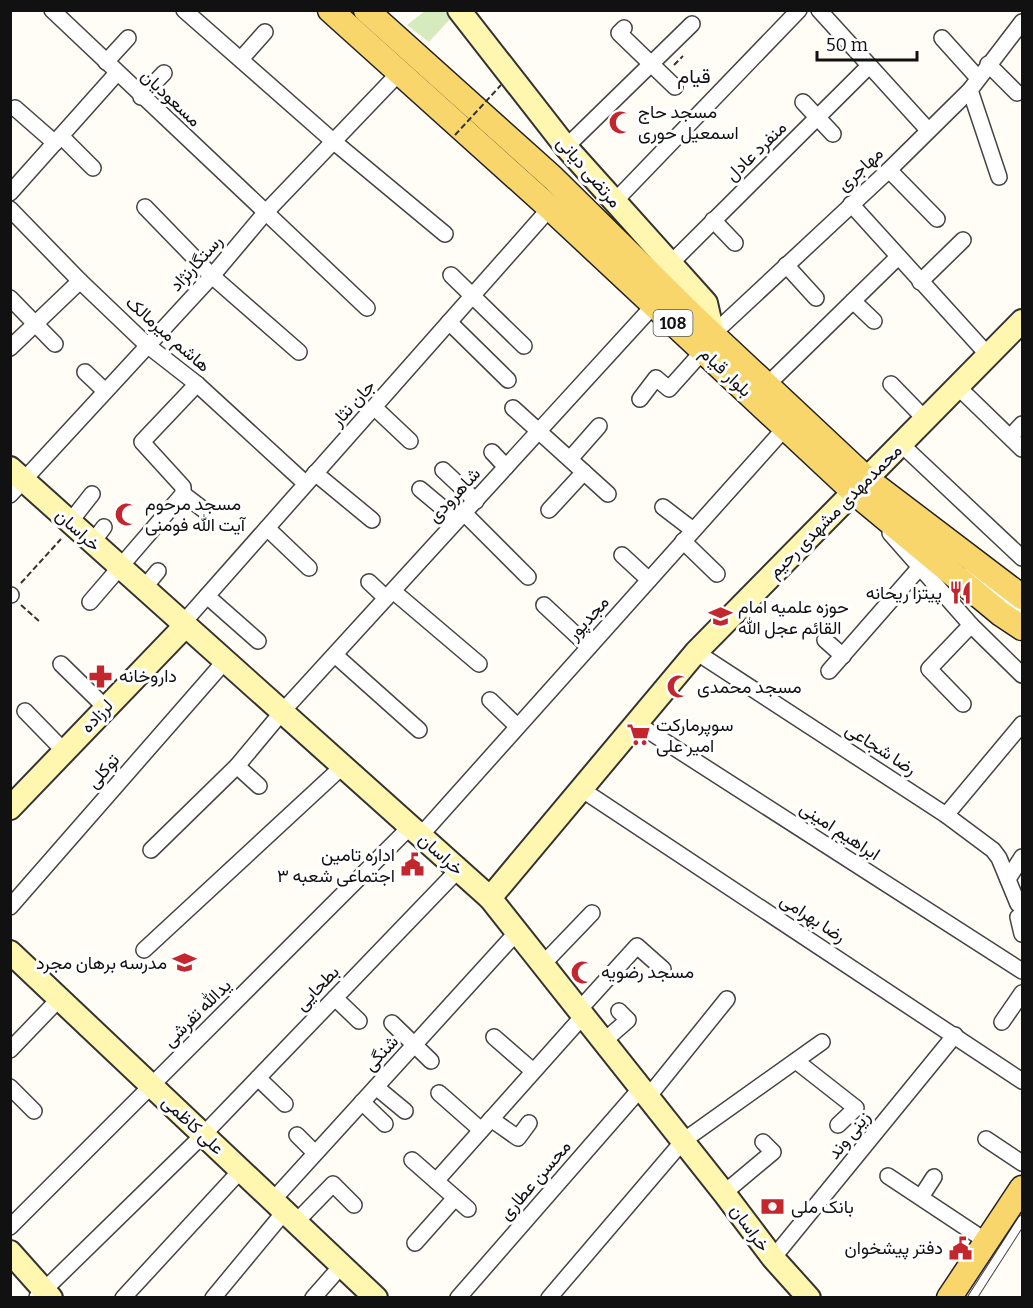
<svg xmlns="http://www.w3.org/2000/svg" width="1033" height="1308" font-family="Bitter,Vazirmatn,serif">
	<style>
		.green { fill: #d5ebbd }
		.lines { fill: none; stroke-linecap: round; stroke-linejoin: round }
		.lane-casing { stroke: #444; stroke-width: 10 }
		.street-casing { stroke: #444; stroke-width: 18 }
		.secondary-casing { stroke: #333; stroke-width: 26 }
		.primary-casing { stroke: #222; stroke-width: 27 }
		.path { stroke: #333; stroke-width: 2; stroke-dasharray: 6 3; stroke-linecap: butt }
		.lane { stroke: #fff; stroke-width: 8 }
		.street { stroke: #fff; stroke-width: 15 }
		.secondary { stroke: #fff6b0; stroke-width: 22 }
		.primary { stroke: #f9d66b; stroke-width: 24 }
		.path-bridge { stroke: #333; stroke-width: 2; stroke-dasharray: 6 3; stroke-linecap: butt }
		.labels { text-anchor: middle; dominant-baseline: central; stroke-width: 6; stroke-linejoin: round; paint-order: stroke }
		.shield { fill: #fff; stroke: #585858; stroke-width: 1.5 }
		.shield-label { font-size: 16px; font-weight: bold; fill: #111 }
		.street-label { font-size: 18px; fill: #111; stroke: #fff }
		.poi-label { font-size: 18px; fill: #111; stroke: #fff; text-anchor: start }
		.neighbourhood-label { font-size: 20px; fill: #111; stroke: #fff }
	</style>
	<rect width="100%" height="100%" fill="#fffdf5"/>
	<path class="green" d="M425 11H443L451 18 429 42 407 25Z"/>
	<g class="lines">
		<defs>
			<g id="lane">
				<path d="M968 571 1022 614"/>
				<path d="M972 1298 1022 1220"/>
			</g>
			<g id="street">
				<path d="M52 10 367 308"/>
				<path d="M184 10 333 141 445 234"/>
				<path d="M819 10 928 130"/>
				<path d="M624 28 619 33 675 87"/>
				<path d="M942 38 978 78"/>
				<path d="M241 59 265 32"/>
				<path d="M106 62 128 38"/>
				<path d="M988 64 1017 93"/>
				<path d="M970 90 999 177"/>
				<path d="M141 97 164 73"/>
				<path d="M803 102 833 134"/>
				<path d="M15 108 55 143"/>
				<path d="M61 136 93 168"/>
				<path d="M566 147 692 24"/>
				<path d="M889 170 937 219"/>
				<path d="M10 193 117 73"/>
				<path d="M615 201 799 10"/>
				<path d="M851 204 988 355"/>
				<path d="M145 207 212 276 299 352"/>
				<path d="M10 209 80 281 147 345 197 384 305 483"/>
				<path d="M713 220 735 243"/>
				<path d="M670 264 869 66"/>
				<path d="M786 265 816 298"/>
				<path d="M451 275 524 346"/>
				<path d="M920 282 963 240"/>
				<path d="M10 298 55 344"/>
				<path d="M853 301 874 321"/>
				<path d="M449 322 508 380"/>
				<path d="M713 334 889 170 970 90 1022 22"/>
				<path d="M10 348 80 281"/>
				<path d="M85 372 105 391"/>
				<path d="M891 384 926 420"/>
				<path d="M767 385 898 257"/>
				<path d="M958 387 1022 449"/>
				<path d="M640 399 656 378 669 389 703 351"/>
				<path d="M375 408 410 441"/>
				<path d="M513 408 608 494"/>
				<path d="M1010 437 1022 424"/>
				<path d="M902 445 1022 558"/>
				<path d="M492 452 506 467"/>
				<path d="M570 459 599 426"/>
				<path d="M443 470 476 501"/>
				<path d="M315 473 372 520"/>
				<path d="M420 489 457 520"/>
				<path d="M183 494 204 510"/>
				<path d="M10 495 212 276 265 213 399 73"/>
				<path d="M663 507 693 530"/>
				<path d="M549 510 584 472"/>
				<path d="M464 513 528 577"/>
				<path d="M70 522 92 494"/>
				<path d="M267 528 309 568"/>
				<path d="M890 533 971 625 1022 675"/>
				<path d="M683 541 717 574"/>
				<path d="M93 542 104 527"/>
				<path d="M622 555 649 580"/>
				<path d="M369 582 386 598"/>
				<path d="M144 588 158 571"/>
				<path d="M393 591 479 664"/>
				<path d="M10 595H11"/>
				<path d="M207 596 258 641"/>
				<path d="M90 602 183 494V487L142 442 197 384"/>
				<path d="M544 605 589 647"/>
				<path d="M183 623 550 208"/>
				<path d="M825 640 843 656"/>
				<path d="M696 652 946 815 993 850 999 858 1018 904 1022 906"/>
				<path d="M335 655 419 730"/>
				<path d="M61 664 105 707"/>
				<path d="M829 671 920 567"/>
				<path d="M490 700 517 726"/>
				<path d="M963 704 929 669 971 625"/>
				<path d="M25 711 65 752"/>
				<path d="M636 723 1022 971"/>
				<path d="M237 766 259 786"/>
				<path d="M581 789 1022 1081"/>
				<path d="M946 815 1022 724"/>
				<path d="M421 835 785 428"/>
				<path d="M151 850 237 766 282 712 654 305"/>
				<path d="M1008 879 1022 857"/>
				<path d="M10 907 225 661"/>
				<path d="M1018 917 1022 934"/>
				<path d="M144 950 343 766"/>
				<path d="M543 964 592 913"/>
				<path d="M335 998 359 1021"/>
				<path d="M579 1010 637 946 663 969"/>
				<path d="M1002 1022 1022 993"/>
				<path d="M392 1023 431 1061"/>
				<path d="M494 1037 533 1071"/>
				<path d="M604 1041 628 1020 619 1011"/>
				<path d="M10 1050 60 998"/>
				<path d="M796 1061 856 1108 838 1125"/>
				<path d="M258 1078 285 1104"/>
				<path d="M10 1087 34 1111"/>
				<path d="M376 1087 405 1111"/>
				<path d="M439 1093 481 1130"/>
				<path d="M648 1097 727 999"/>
				<path d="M362 1102 385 1124"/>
				<path d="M491 1119 518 1138 529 1123"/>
				<path d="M297 1135 315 1153"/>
				<path d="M986 1139 1022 1163"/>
				<path d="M412 1160 468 1209"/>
				<path d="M888 1176 986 1241"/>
				<path d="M436 1181 583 1016"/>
				<path d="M724 1193 773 1152 763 1142"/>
				<path d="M921 1197 934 1177"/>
				<path d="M273 1200 517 932"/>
				<path d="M296 1222 333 1184 354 1205"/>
				<path d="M10 1227 410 827"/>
				<path d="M415 1243 455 1198"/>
				<path d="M773 1258 955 1035"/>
				<path d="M37 1297 204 1134 458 870"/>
				<path d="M123 1298 241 1170"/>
				<path d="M213 1298 285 1211"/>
				<path d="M313 1298 342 1265"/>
				<path d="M458 1298 641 1088"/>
				<path d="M549 1298 683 1141 822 1042"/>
			</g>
			<g id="secondary">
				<path d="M459 10 566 147 706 303 713 334"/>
				<path d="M10 468 490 898 724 1193 773 1258 809 1298"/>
				<path d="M10 808 186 625"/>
				<path d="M490 898 696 652 1022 321"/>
				<path d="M10 952 376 1298"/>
				<path d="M10 1252 51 1298"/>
			</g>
			<g id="primary">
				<path d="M330 10 550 208 855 493 1001 614 1022 628"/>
				<path d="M366 10 553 178 696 319 868 480 1022 597"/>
				<path d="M949 1298 1022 1188"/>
			</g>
		</defs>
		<use href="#lane" class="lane-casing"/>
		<use href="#street" class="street-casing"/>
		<use href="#secondary" class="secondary-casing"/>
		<use href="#primary" class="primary-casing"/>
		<g class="path">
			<path d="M674 65 683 56"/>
			<path d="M21 583 61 539"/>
			<path d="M21 605 39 621"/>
		</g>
		<use href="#lane" class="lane"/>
		<use href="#street" class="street"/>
		<use href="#secondary" class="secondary"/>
		<use href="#primary" class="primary"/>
		<path class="path-bridge" d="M455 135 501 85"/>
	</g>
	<defs>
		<symbol id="mosque-bare" viewBox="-9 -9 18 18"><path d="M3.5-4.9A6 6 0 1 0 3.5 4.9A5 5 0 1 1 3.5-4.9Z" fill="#c4262e" stroke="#fff" stroke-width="2.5" paint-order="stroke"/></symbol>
		<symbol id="restaurant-bare" viewBox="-9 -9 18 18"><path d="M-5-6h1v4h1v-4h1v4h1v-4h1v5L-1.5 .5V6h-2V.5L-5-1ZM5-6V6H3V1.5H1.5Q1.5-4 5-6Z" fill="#c4262e" stroke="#fff" stroke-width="2.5" paint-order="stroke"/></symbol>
		<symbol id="university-bare" viewBox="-9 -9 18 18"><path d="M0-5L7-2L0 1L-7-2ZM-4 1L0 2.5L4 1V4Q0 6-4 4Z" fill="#c4262e" stroke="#fff" stroke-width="2.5" paint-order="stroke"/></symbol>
		<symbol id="pharmacy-bare" viewBox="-9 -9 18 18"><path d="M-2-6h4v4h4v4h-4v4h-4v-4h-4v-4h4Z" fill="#c4262e" stroke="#fff" stroke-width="2.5" paint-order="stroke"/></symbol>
		<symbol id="supermarket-bare" viewBox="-9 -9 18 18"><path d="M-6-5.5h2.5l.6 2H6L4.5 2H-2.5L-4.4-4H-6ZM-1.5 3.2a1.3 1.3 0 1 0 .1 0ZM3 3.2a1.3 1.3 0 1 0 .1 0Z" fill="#c4262e" stroke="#fff" stroke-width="2.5" paint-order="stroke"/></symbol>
		<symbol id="civic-bare" viewBox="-9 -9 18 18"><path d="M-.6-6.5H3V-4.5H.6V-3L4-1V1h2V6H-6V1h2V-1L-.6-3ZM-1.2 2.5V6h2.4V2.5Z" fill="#c4262e" stroke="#fff" stroke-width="2.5" paint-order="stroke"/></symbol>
		<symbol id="school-bare" viewBox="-9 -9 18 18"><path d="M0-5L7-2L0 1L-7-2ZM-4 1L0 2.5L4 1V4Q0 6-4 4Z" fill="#c4262e" stroke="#fff" stroke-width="2.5" paint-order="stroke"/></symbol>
		<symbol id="bank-bare" viewBox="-9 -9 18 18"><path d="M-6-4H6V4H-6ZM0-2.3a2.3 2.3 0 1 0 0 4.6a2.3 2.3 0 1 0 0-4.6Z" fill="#c4262e" stroke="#fff" stroke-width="2.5" paint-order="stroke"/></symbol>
	</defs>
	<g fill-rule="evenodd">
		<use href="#mosque-bare" x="604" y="106" width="33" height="33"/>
		<use href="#mosque-bare" x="110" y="498" width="33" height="33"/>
		<use href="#restaurant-bare" x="944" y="576" width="33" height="33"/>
		<use href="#university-bare" x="704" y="600" width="33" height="33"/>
		<use href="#pharmacy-bare" x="84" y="660" width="33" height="33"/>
		<use href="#mosque-bare" x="662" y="670" width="33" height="33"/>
		<use href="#supermarket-bare" x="622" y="718" width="33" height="33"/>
		<use href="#civic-bare" x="396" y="848" width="33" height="33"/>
		<use href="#school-bare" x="168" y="946" width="33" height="33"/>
		<use href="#mosque-bare" x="566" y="956" width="33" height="33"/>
		<use href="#bank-bare" x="756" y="1190" width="33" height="33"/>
		<use href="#civic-bare" x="944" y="1232" width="33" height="33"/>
	</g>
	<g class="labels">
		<rect class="shield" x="653.5" y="310" width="39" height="26" rx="4.5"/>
		<g class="shield-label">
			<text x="673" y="323">108</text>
		</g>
		<g class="street-label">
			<text transform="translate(171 98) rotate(43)">مسعودیان</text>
			<text transform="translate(756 151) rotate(-44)">منفرد عادل</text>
			<text transform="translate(860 169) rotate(-43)">مهاجری</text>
			<text transform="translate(589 172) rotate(49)">مرتضی دیانی</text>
			<text transform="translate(196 263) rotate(-48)">رستگارنژاد</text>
			<text transform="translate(168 334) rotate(41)">هاشم میرمالک</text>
			<text transform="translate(726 372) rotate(43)">بلوار قیام</text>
			<text transform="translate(353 403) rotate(-48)">جان نثار</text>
			<text transform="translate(454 495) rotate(-47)">شاهرودی</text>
			<text transform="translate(835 511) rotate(-45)">محمدمهدی مشهدی رحیم</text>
			<text transform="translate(78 530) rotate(42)">خراسان</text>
			<text transform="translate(588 618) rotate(-48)">مجدپور</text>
			<text transform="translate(97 716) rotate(-47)">لرزاده</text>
			<text transform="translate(881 749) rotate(33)">رضا شجاعی</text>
			<text transform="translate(103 771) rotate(-49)">توکلی</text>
			<text transform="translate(840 831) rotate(33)">ابراهیم امینی</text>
			<text transform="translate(441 854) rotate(42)">خراسان</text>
			<text transform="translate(813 918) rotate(33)">رضا بهرامی</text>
			<text transform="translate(317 988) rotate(-46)">بطحایی</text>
			<text transform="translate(197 1013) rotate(-45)">یدالله تفرشی</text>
			<text transform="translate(381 1053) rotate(-47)">شنگی</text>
			<text transform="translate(193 1125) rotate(43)">علی کاظمی</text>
			<text transform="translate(849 1135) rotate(-51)">زینی وند</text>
			<text transform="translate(535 1180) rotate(-49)">محسن عطاری</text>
			<text transform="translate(750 1228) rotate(54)">خراسان</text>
		</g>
		<g class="poi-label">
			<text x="638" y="112">مسجد حاج<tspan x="638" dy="21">اسمعیل حوری</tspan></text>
			<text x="145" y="504">مسجد مرحوم<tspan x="145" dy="21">آیت الله فومنی</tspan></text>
			<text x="942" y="593" text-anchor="end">پیتزا ریحانه</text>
			<text x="738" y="607">حوزه علمیه امام<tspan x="738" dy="21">القائم عجل الله</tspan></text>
			<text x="119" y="676">داروخانه</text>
			<text x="697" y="687">مسجد محمدی</text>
			<text x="656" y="725">سوپرمارکت<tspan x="656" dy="21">امیر علی</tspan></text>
			<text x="395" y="855" text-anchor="end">اداره تامین<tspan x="395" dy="21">اجتماعی شعبه ۳</tspan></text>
			<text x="167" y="963" text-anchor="end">مدرسه برهان مجرد</text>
			<text x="601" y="972">مسجد رضویه</text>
			<text x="791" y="1207">بانک ملی</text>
			<text x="943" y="1248" text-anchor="end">دفتر پیشخوان</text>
		</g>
		<g class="neighbourhood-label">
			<text x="694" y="76">قیام</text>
		</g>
	</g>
	<rect width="1033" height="1308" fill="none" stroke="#111111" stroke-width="24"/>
	<path d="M817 51v9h100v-9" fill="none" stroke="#111111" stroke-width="3"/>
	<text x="826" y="51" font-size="18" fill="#111111" stroke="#ffffff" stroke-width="4.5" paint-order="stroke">50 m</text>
</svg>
